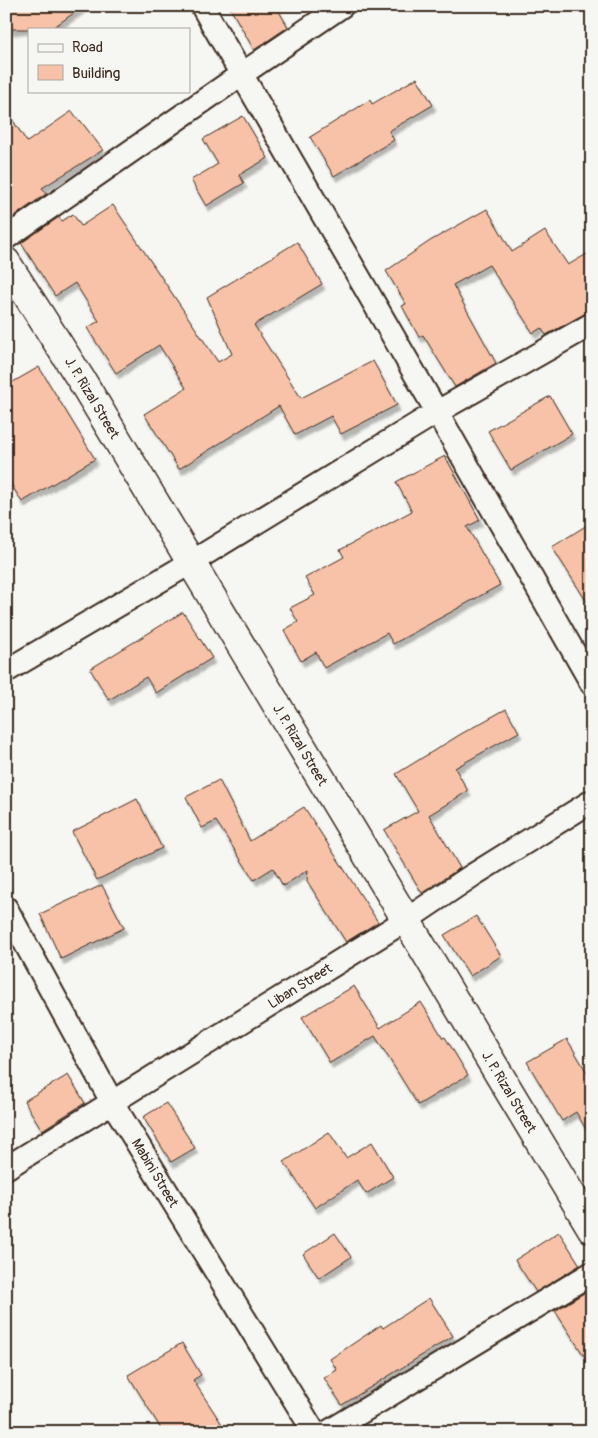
<svg xmlns="http://www.w3.org/2000/svg" width="598" height="1438" font-family="Pangolin,sans-serif">
	<style>
		.building { fill: #f7c2a8; stroke: #3b2a1e; filter: url(#shadow) }
		.lines { fill: none; stroke-linecap: round; stroke-linejoin: round }
		.street-casing { stroke: #3b2a1e; stroke-width: 26 }
		.secondary-casing { stroke: #3b2a1e; stroke-width: 31 }
		.street { stroke: #f6f6f2; stroke-width: 22 }
		.secondary { stroke: #f6f6f2; stroke-width: 28 }
		.labels { text-anchor: middle; dominant-baseline: central; stroke-width: 4; stroke-linejoin: round; paint-order: stroke }
		.street-label { font-size: 14px; fill: #3b2a1e; stroke: #f6f6f2 }
	</style>
	<defs>
		<filter id="shadow"><feDropShadow dx="3" dy="5.5" stdDeviation="1" flood-color="#0004"/></filter>
	</defs>
	<rect width="100%" height="100%" fill="#f6f6f2"/>
	<filter id="ink" filterUnits="userSpaceOnUse"><feTurbulence type="fractalNoise" baseFrequency=".02" numOctaves="2"/><feDisplacementMap in="SourceGraphic" scale="10" xChannelSelector="R" yChannelSelector="G"/><feConvolveMatrix kernelMatrix="1 2 1 2 8 2 1 2 1" color-interpolation-filters="sRGB"/></filter>
	<g filter="url(#ink)">
		<g class="building">
			<path d="M6 6H84L51 29H6Z"/>
			<path d="M229 6H276L288 27 254 50Z"/>
			<path d="M417 78 433 105 389 131 394 140 334 176 310 137 370 100 372 104Z"/>
			<path d="M6 110 27 142 72 111 79 121 80 120 103 150 42 188 46 194 6 222Z"/>
			<path d="M243 116 268 158 239 175 244 183 206 206 191 180 218 164 203 139Z"/>
			<path d="M113 205 218 362 232 354 207 297 297 242 322 284 254 325 301 398 373 361 397 405 341 434 331 416 295 435 279 406 179 469 144 414 186 388 159 345 116 373 87 328 99 321 75 283 55 296 21 243 59 217 62 221 73 214 81 226Z"/>
			<path d="M487 209 512 252 545 231 568 265 592 251V311L586 313 546 335 541 328 533 333 489 265 453 285 496 363 455 387 423 335 419 337 402 306 406 304 386 271 430 241Z"/>
			<path d="M39 367 95 459 22 502 6 476V386Z"/>
			<path d="M550 396 572 434 511 470 488 431Z"/>
			<path d="M445 456 480 520 467 527 500 585 393 644 387 633 324 668 316 652 301 661 284 630 298 622 290 608 315 595 305 578 344 557 340 550 412 511 396 482Z"/>
			<path d="M592 522V610L552 547Z"/>
			<path d="M183 612 212 658 156 693 146 677 109 700 90 669Z"/>
			<path d="M506 709 519 732 455 768 468 791 429 815 460 868 422 893 384 830 418 811 396 774 461 734Z"/>
			<path d="M219 780 250 841 304 807 378 922 346 942 307 881 308 870 283 886 273 868 254 880 216 821 202 828 186 797Z"/>
			<path d="M137 799 162 848 97 880 72 832Z"/>
			<path d="M102 885 124 928 61 959 40 914Z"/>
			<path d="M476 916 501 956 470 976 444 935Z"/>
			<path d="M354 986 380 1028 421 1002 443 1038 445 1037 468 1075 418 1105 375 1036 330 1063 302 1017Z"/>
			<path d="M567 1039 592 1081V1140L576 1112 562 1121 527 1062Z"/>
			<path d="M68 1075 85 1103 42 1130 24 1101Z"/>
			<path d="M166 1103 195 1148 171 1162 143 1117Z"/>
			<path d="M329 1132 346 1158 372 1142 393 1177 366 1194 357 1180 315 1208 284 1162Z"/>
			<path d="M559 1232 580 1265 536 1292 515 1260Z"/>
			<path d="M335 1233 351 1257 319 1278 303 1254Z"/>
			<path d="M592 1288V1368L555 1311Z"/>
			<path d="M429 1298 453 1336 342 1405 324 1378 337 1370 330 1359 381 1325 383 1328Z"/>
			<path d="M182 1343 201 1375 193 1380 227 1432H163L128 1375Z"/>
		</g>
		<g class="lines">
			<defs>
				<g id="street">
					<path d="M202 6 437 412 592 684"/>
					<path d="M6 238 242 74 342 6"/>
					<path d="M6 671 190 563 437 412 592 324"/>
					<path d="M6 908 112 1102 314 1432"/>
					<path d="M6 1168 406 920 473 875 592 801"/>
					<path d="M328 1432 592 1273"/>
				</g>
				<path id="secondary" d="M6 262 82 381 592 1229"/>
			</defs>
			<use href="#street" class="street-casing"/>
			<use href="#secondary" class="secondary-casing"/>
			<use href="#street" class="street"/>
			<use href="#secondary" class="secondary"/>
		</g>
	</g>
	<g class="labels">
		<g class="street-label">
			<text transform="translate(92 398) rotate(59)">J. P. Rizal Street</text>
			<text transform="translate(300 745) rotate(59)">J. P. Rizal Street</text>
			<text transform="translate(300 986) rotate(-32)">Liban Street</text>
			<text transform="translate(509 1092) rotate(59)">J. P. Rizal Street</text>
			<text transform="translate(155 1173) rotate(59)">Mabini Street</text>
		</g>
	</g>
	<rect width="598" height="1438" fill="none" stroke="#f6f6f2" stroke-width="25"/>
	<rect x="12" y="12" width="573" height="1413" fill="none" stroke="#3b2a1e" stroke-width="2" filter="url(#ink)"/>
	<rect x="28" y="28" width="162" height="65" fill="#f6f6f2" stroke="#aba49d"/>
	<rect x="38" y="44" width="25" height="8" fill="#f6f6f2" stroke="#aba49d"/>
	<text x="72" y="52" font-size="15" fill="#3b2a1e">Road</text>
	<rect x="38" y="65" width="25" height="15" fill="#f7c2a8" stroke="#aba49d"/>
	<text x="72" y="78" font-size="15" fill="#3b2a1e">Building</text>
</svg>
